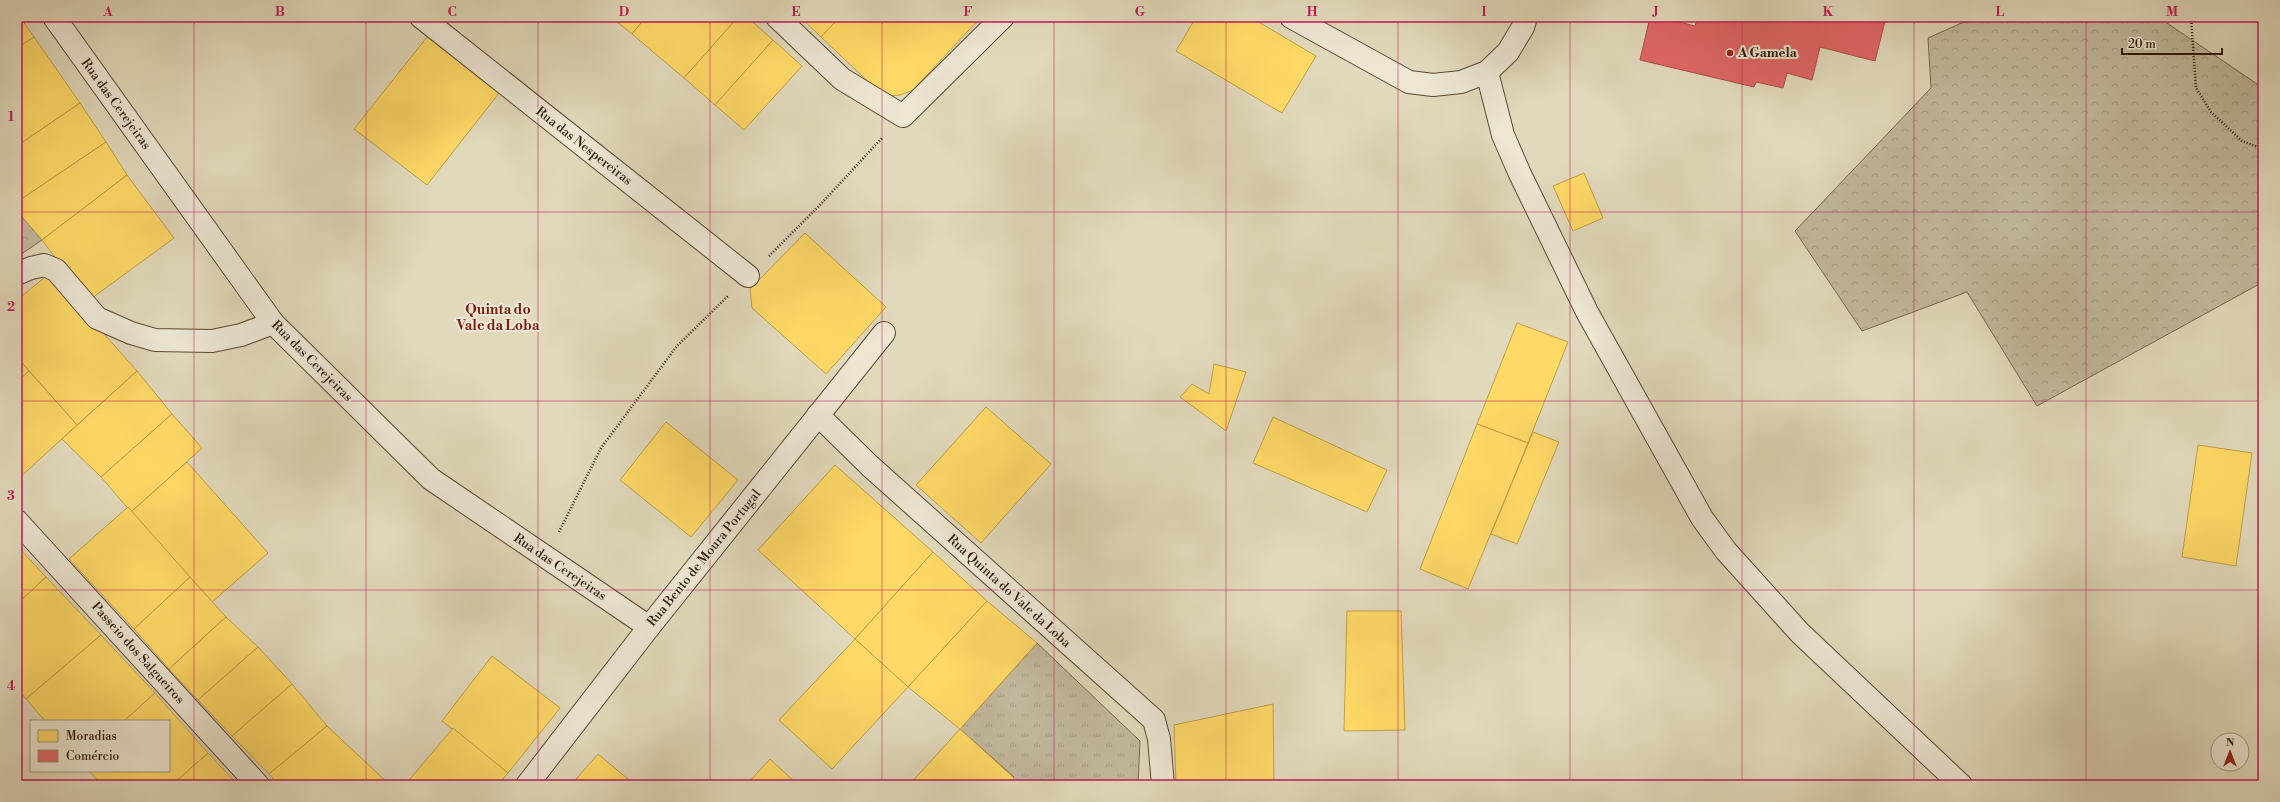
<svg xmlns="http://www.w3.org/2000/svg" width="2280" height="802" font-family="'Libre Bodoni',serif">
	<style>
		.grass { fill: url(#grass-tufts); stroke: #786852 }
		.forest { fill: url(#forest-crowns); stroke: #786852 }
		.homes { fill: #ffd966; stroke: #c09f4a }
		.shops { fill: #e06666; stroke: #aa4f4a }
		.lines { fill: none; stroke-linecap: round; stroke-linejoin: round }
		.minor-casing { stroke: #5a4935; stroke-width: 24 }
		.path { stroke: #2d1908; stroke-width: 2.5; stroke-dasharray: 1 2; stroke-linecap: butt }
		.minor { stroke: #ece6d3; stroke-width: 22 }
		.grid { fill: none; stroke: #c2185b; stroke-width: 1; stroke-opacity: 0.55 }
		.poi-dot { fill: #8f2418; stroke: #ece6d3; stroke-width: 1.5 }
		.labels { text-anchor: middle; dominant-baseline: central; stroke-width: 4; stroke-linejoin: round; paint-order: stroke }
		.poi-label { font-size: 13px; font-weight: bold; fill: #2d1908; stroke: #ece6d3; text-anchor: start }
		.street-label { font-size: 13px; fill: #2d1908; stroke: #ece6d3 }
		.neighbourhood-label { font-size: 14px; font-weight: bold; fill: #7a1f14; stroke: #ece6d3 }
		.neatline { fill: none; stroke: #c2185b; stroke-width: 1.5 }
		.grid-label { font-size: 13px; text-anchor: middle; font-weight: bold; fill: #c2185b }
	</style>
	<defs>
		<pattern id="grass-tufts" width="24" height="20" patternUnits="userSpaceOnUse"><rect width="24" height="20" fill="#c2b89d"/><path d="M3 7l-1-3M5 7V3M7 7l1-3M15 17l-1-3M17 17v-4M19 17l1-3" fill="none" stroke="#a79e86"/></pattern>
		<pattern id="forest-crowns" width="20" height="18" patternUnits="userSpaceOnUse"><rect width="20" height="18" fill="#c2b89d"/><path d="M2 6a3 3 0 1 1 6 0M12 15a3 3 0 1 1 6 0" fill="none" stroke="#a79e86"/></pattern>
	</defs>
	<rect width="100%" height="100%" fill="#e1d9bb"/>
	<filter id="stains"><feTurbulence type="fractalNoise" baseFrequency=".005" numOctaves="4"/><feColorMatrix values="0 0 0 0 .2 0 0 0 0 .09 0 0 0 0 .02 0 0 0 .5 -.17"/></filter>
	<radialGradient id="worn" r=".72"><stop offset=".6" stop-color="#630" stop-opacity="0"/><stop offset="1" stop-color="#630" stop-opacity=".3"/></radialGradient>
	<path class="grass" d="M1037 643 1140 741 1138 785H1007L1014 777 960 729Z"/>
	<g class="forest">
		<path d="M1975 17H2158L2263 88V282L2037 406 1967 292 1862 331 1795 231 1931 88 1928 38Z"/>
		<path d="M17 211 42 240 17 257Z"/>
	</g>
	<g class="homes">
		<path d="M17 17H20L34 37 17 48Z"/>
		<path d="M611 17H646L632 34Z"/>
		<path d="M646 17H738L684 78 632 34Z"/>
		<path d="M738 17H747L773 40 715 105 684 78Z"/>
		<path d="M800 17H840L821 37Z"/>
		<path d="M840 17H981L913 90 900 95 889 96 876 89 821 37Z"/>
		<path d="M1196 17H1250L1316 56 1282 113 1176 51Z"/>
		<path d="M431 32 503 88 427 185 354 129Z"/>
		<path d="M34 37 80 103 17 146V48Z"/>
		<path d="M773 40 802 66 744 130 715 105Z"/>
		<path d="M80 103 106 142 17 202V146Z"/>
		<path d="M106 142 127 175 42 240 17 211V202Z"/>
		<path d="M1584 173 1603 218 1573 231 1553 186Z"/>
		<path d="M127 175 174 238 88 301 42 240Z"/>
		<path d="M805 233 886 307 826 374 752 308 750 289Z"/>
		<path d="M50 273 137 371 77 425 17 357V300Z"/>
		<path d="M1517 323 1568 342 1528 443 1477 424Z"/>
		<path d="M17 357 29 371 17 382Z"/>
		<path d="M1214 364 1246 372 1226 431 1180 397 1192 384 1209 394Z"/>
		<path d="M29 371 77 425 17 480V382Z"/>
		<path d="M137 371 172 414 101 477 62 439Z"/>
		<path d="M986 407 1051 464 981 543 916 485Z"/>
		<path d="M172 414 202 448 131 512 101 477Z"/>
		<path d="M1273 417 1387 470 1367 512 1253 463Z"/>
		<path d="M666 422 738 480 691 537 620 480Z"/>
		<path d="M1477 424 1528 443 1468 589 1420 569Z"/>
		<path d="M1533 432 1559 442 1517 544 1491 534Z"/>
		<path d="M2198 445 2252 453 2236 566 2182 557Z"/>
		<path d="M187 462 268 553 212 602 131 512Z"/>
		<path d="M835 465 933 552 855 639 758 550Z"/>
		<path d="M128 507 190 577 134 629 69 559Z"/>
		<path d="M17 546 46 577 17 604Z"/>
		<path d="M933 552 987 601 908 687 855 639Z"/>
		<path d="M46 577 101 635 26 699 17 688V604Z"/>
		<path d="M190 577 226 617 169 669 134 629Z"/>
		<path d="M987 601 1037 643 960 729 908 687Z"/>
		<path d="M1347 611H1401L1405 730 1344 731Z"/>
		<path d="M226 617 258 647 198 700 169 669Z"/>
		<path d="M101 635 155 693 124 721H45L26 699Z"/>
		<path d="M855 639 908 687 832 769 779 720Z"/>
		<path d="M258 647 292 684 232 736 198 700Z"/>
		<path d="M492 656 560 708 508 773 442 721Z"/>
		<path d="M292 684 327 726 269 774 232 736Z"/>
		<path d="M155 693 208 753 172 785H102L89 771H169V721H124Z"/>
		<path d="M1273 704 1274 785H1176L1174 725Z"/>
		<path d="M327 726 390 785H279L269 774Z"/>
		<path d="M453 728 508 773 498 785H405Z"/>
		<path d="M960 729 1014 778 1007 785H909Z"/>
		<path d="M208 753 238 785H172Z"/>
		<path d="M598 754 635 785H571Z"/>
		<path d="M770 759 798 785H746Z"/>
	</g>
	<path class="shops" d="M1650 17H1661L1695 26 1697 20 1686 17H1886L1875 61 1820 47 1812 80 1787 73 1783 88 1756 82 1754 87 1640 60Z"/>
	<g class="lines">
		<defs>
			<g id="minor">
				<path d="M54 17 273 323 431 479 649 627"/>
				<path d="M421 17 748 276"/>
				<path d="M777 17 842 79 903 116 1003 17"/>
				<path d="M1291 17 1409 82 1433 85 1461 82 1487 72 1508 52 1523 27 1526 17"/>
				<path d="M1487 72 1503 135 1520 174 1587 312 1702 518 1726 551 1800 633 1961 785"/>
				<path d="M17 274 31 268 44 265 56 270 97 318 131 333 155 340 212 341 241 335 273 323"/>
				<path d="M818 415 870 466 1154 720 1159 739 1163 785"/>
				<path d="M17 521 258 785"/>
				<path d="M527 785 649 627 884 333"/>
			</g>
		</defs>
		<use href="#minor" class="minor-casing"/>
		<g class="path">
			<path d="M2191 17 2196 88 2211 112 2242 141 2263 149"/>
			<path d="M769 256 819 206 883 137"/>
			<path d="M559 532 601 448 677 346 728 296"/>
		</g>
		<use href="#minor" class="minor"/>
	</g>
	<path class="grid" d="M194 17V785M366 17V785M538 17V785M710 17V785M882 17V785M1054 17V785M1226 17V785M1398 17V785M1570 17V785M1742 17V785M1914 17V785M2086 17V785M17 212H2263M17 401H2263M17 590H2263"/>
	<circle class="poi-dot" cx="1730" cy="53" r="4"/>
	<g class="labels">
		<g class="poi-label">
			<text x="1738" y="53">A Gamela</text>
		</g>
		<g class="street-label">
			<text transform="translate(116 104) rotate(54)">Rua das Cerejeiras</text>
			<text transform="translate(584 146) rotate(38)">Rua das Nespereiras</text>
			<text transform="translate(312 361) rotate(45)">Rua das Cerejeiras</text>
			<text transform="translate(704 558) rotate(-51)">Rua Bento de Moura Portugal</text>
			<text transform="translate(560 567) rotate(34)">Rua das Cerejeiras</text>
			<text transform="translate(1009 591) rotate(42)">Rua Quinta do Vale da Loba</text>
			<text transform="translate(138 653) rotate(48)">Passeio dos Salgueiros</text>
		</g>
		<g class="neighbourhood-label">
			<text x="498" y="310">Quinta do<tspan x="498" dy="16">Vale da Loba</tspan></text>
		</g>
	</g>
	<rect width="2280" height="802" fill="none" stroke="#e1d9bb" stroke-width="44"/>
	<rect x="30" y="720" width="140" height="52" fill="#ece6d3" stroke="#a09482"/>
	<rect x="38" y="730" width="20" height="12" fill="#ffd966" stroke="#a09482"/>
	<text x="66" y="740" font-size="12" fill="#2d1908">Moradias</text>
	<rect x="38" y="750" width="20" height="12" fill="#e06666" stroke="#a09482"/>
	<text x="66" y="760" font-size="12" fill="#2d1908">Comércio</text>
	<g transform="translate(2230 752)"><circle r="19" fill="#ece6d3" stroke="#a09482"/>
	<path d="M0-3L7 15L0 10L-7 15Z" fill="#8f2418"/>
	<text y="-6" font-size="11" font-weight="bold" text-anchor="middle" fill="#2d1908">N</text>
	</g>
	<path d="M2122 48v6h100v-6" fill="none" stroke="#2d1908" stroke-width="2"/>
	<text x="2128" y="48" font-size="12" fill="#2d1908" stroke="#ece6d3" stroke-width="3" paint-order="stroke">20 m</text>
	<rect x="22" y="22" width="2236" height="758" class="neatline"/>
	<g class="grid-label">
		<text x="108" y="16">A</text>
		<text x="280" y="16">B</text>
		<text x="452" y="16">C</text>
		<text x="624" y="16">D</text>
		<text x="796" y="16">E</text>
		<text x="968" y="16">F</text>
		<text x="1140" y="16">G</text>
		<text x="1312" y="16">H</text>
		<text x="1484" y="16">I</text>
		<text x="1656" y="16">J</text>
		<text x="1828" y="16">K</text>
		<text x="2000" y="16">L</text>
		<text x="2172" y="16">M</text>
		<text x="11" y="121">1</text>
		<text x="11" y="311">2</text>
		<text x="11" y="500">3</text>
		<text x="11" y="690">4</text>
	</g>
	<rect width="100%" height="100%" filter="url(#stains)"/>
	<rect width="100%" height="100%" fill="url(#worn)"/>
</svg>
